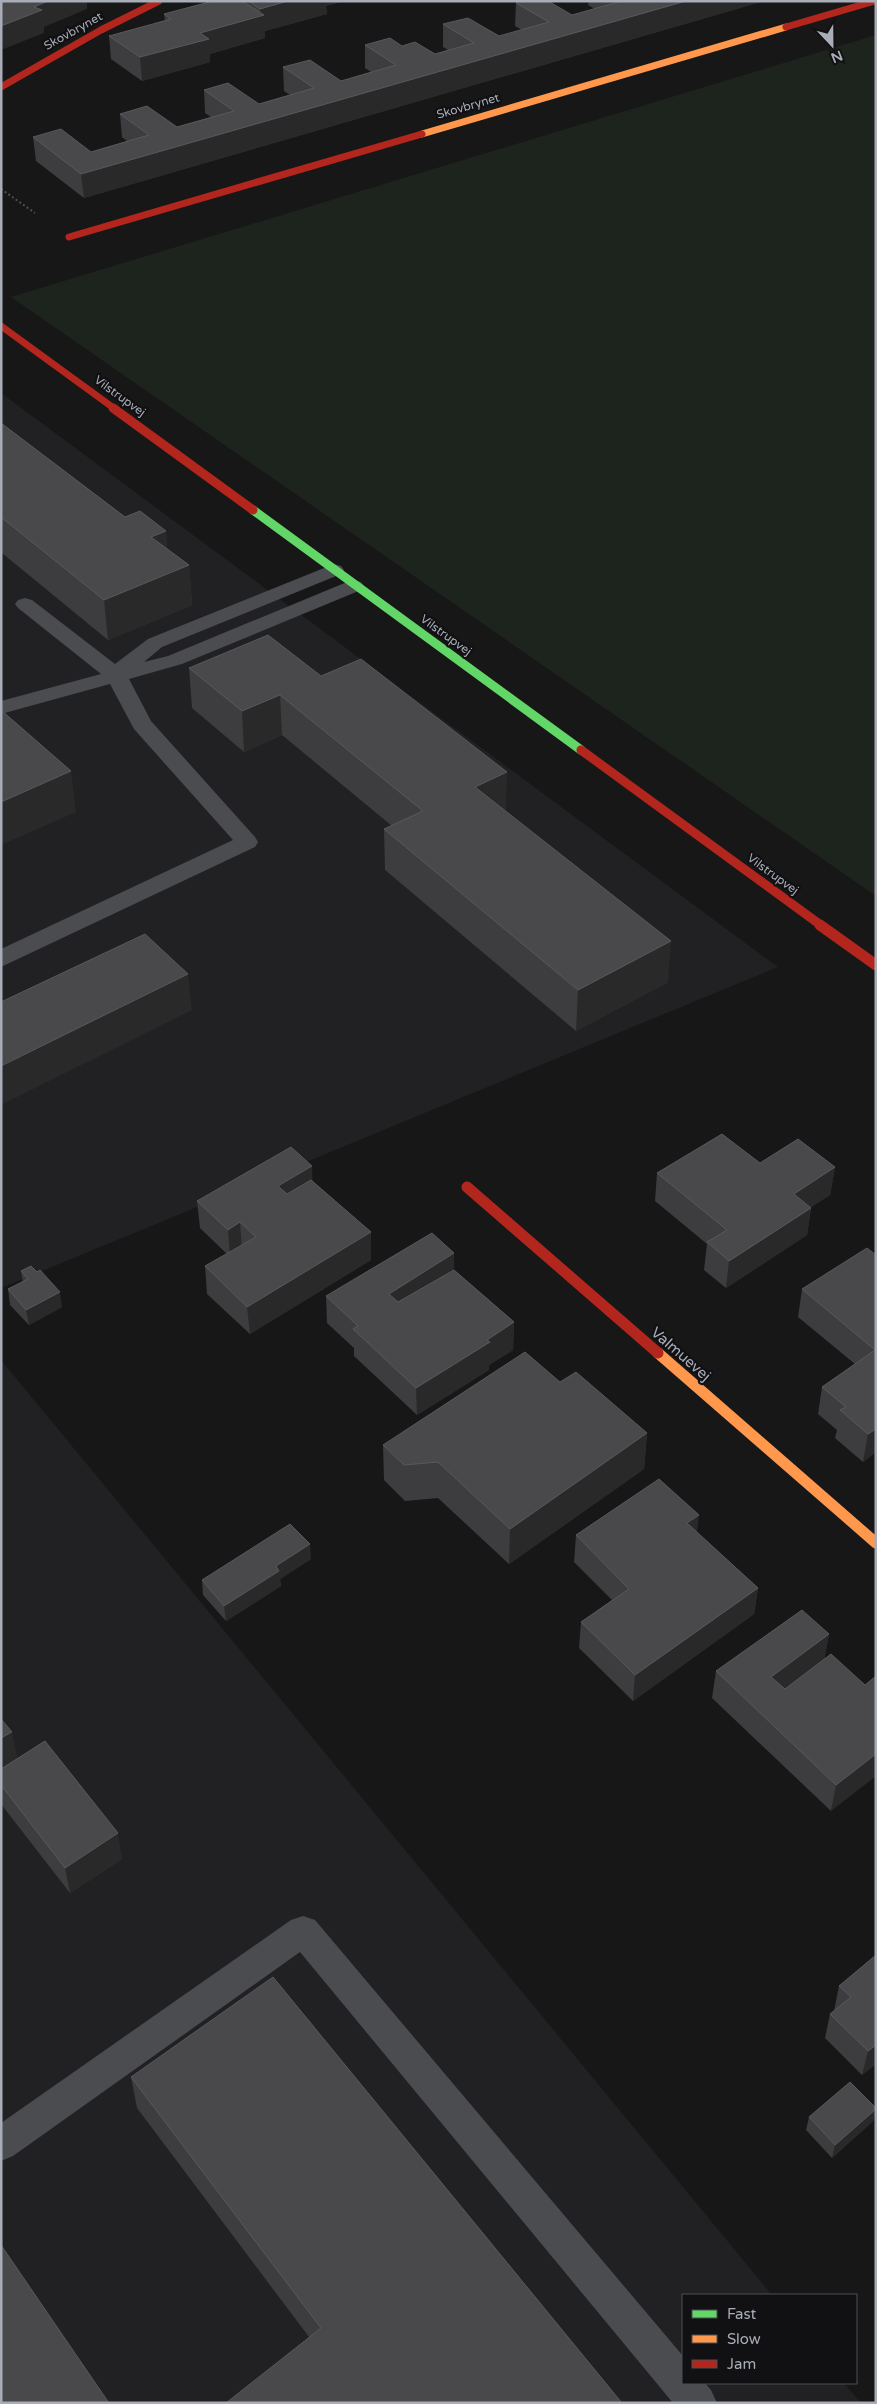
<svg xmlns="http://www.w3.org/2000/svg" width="877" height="2404" font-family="'Varela Round',sans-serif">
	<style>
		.built { fill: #212123 }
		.green { fill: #1d241e }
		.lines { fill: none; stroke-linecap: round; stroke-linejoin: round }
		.path { stroke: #4d4e52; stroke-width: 2; stroke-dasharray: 2 2.5; stroke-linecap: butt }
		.lane { fill: #4b4c50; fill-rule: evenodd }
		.fast { stroke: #63d668; stroke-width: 9 }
		.slow-far1 { stroke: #ff974d; stroke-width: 7 }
		.slow { stroke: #ff974d; stroke-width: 11 }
		.jam-far2 { stroke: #b3261e; stroke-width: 7 }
		.jam-far1 { stroke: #b3261e; stroke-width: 9 }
		.jam { stroke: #b3261e; stroke-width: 11 }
		.wall { fill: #3d3d3f }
		.shaded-wall { fill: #29292a }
		.building { fill: #49494c; stroke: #58595d }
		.labels { text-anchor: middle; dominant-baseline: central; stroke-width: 4.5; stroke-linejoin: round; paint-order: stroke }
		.far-street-label { font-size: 12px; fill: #a8adb8; stroke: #111113 }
		.street-label { font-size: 15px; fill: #a8adb8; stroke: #111113 }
	</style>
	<rect width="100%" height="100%" fill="#171717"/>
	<g class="built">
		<path d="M1 393 778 967 1 1288Z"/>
		<path d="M1 1360 772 2295H683V2383H844L861 2403H1Z"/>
	</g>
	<path class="green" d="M876 35V896L11 297Z"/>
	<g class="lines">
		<path class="path" d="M1 189 35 213"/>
		<g class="lane">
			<path d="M334 564 341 566 344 570 341 574 162 647 144 662 168 656 347 582 354 580 361 582 364 586 361 590 182 664 129 679 151 721 255 837 258 842 255 847 1 967V949L233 840 134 729 110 684 1 714V701L101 674 18 608 15 604 18 600 25 598 32 600 115 664 148 639Z"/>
			<path d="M303 1916 315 1920 683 2356V2383H705L711 2390 717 2403H673L300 1952 13 2156 1 2161V2123L291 1920Z"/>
		</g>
		<path class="fast" d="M253 510 581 750"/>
		<path class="slow-far1" d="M422 134 786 27"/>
		<path class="slow" d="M658 1353 876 1543"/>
		<g class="jam-far2">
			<path d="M786 27 875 1"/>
			<path d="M1 87 101 30 159 1"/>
			<path d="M69 237 422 134"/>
			<path d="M1 326 115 409"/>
		</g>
		<g class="jam-far1">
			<path d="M113 408 253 510"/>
			<path d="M581 750 822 926"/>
		</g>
		<g class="jam">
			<path d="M820 925 876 965"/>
			<path d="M467 1187 658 1353"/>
		</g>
	</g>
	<g class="wall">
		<path d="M213 1H344L326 6 327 14 265 31V38L210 54V62L142 81 111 59 109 36 165 21 164 14Z"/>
		<path d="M589 1H764L84 198 36 161 33 137 91 152 127 141 122 137 120 114 177 127 211 117 205 113 204 90 259 104 290 95 284 91 283 67 341 81 371 72 365 68V45L402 46 435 54 448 50 443 47V24L499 36 522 30 515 26 516 3 572 15 595 9 588 5Z"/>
		<path d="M1 423 125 517 166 531 167 549 189 565 192 605 108 640 2 553H1Z"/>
		<path d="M189 668 321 676 506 811 668 982 576 1031 385 870 384 829 392 826 282 735 244 752 192 708Z"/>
		<path d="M760 1163 835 1167 830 1195 811 1207V1208L807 1235 726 1288 704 1270 707 1244 655 1201 657 1173Z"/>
		<path d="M313 1181 371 1260 250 1334 207 1294 205 1266 227 1254 200 1228 197 1201Z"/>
		<path d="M876 1255V1452L863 1462 835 1438 837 1430 818 1414 822 1387 855 1364 798 1317 802 1289Z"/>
		<path d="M454 1270 514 1322 513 1350 489 1365V1370L417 1415 354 1356V1348L327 1323 326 1296Z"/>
		<path d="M21 1271 37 1272 62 1307 29 1325 10 1305 8 1289 23 1282Z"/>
		<path d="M560 1382 647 1433 644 1469 509 1564 438 1498 405 1501 384 1480 383 1445Z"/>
		<path d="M697 1532 758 1588 754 1614 633 1701 579 1648 581 1622 612 1600 574 1562 576 1535Z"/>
		<path d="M311 1559 280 1579 281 1586 226 1621 203 1595 202 1580Z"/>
		<path d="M829 1634 824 1660 865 1685 831 1811 712 1698 716 1671Z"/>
		<path d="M1 1719 17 1758 122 1859 70 1893 1 1804Z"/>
		<path d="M876 1955V2064L862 2075 825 2038 830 2014 834 2011 839 1986Z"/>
		<path d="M131 2077 622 2403 309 2337 137 2108Z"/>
		<path d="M876 2108V2111L873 2121 832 2158 806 2130 809 2117Z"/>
	</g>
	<g class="shaded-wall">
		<path d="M48 1H87V9L44 27V33L1 50V26L34 7Z"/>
		<path d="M288 1H344L326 6 327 14 265 31V38L210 54V62L142 81 140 57 200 33 261 16 260 9Z"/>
		<path d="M686 1H764L84 198 81 174Z"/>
		<path d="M166 531 169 570 151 537Z"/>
		<path d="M189 565 192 605 108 640 104 600Z"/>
		<path d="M280 695 282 735 244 752 242 711Z"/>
		<path d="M71 771 76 812 1 845V802Z"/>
		<path d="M507 772 506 812 475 787Z"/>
		<path d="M671 941 668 982 576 1031 578 990Z"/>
		<path d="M188 974 192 1010 1 1105V1066Z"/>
		<path d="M312 1166 313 1193 279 1213 278 1186Z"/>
		<path d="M835 1167 830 1195 790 1221 794 1194Z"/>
		<path d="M811 1208 807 1235 726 1288 729 1261Z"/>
		<path d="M240 1222 242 1250 230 1257 228 1230Z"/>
		<path d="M371 1232V1260L250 1334 247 1307Z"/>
		<path d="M454 1253V1281L389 1321V1294Z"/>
		<path d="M60 1292 62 1307 29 1325 26 1310Z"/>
		<path d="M514 1322 513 1350 489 1365V1370L417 1415 416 1388 487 1340Z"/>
		<path d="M876 1429V1452L863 1462 868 1434Z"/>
		<path d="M647 1433 644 1469 509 1564 510 1529Z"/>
		<path d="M699 1515 696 1542 687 1523Z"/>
		<path d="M310 1544 311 1559 280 1579 281 1586 226 1621 224 1606 276 1566Z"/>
		<path d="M758 1588 754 1614 633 1701 635 1675Z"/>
		<path d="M829 1634 824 1661 767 1703 771 1677Z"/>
		<path d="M12 1732 19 1766 1 1777V1738Z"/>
		<path d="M876 1754V1776L831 1811 836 1785Z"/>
		<path d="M118 1833 122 1859 70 1893 65 1868Z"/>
		<path d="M876 2045V2064L862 2075 868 2051Z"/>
		<path d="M876 2109 873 2121 832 2158 835 2145Z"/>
	</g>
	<g class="building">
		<path d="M1 1H48L34 7 42 10 1 26Z"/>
		<path d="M213 1H242L264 15 200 33 209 39 140 57 109 36 171 19 164 14Z"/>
		<path d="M249 1H288L260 9Z"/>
		<path d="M521 1H548L572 15 622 1H686L81 174 33 137 61 129 91 152 149 135 120 114 147 106 177 127 234 111 204 90 228 83 259 104 314 88 283 67 310 60 341 81 396 65 365 45 390 38 402 46 415 42 435 54 474 43 443 24 468 18 499 36 549 22 516 3Z"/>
		<path d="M1 423 125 517 140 511 166 531 151 537 189 565 104 600 1 517Z"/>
		<path d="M268 635 321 676 361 659 507 772 475 787 671 941 578 990 384 829 423 811 280 695 242 711 189 668Z"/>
		<path d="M1 710 71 771 1 802Z"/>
		<path d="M145 934 188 974 1 1066V1002Z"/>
		<path d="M722 1134 760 1163 798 1139 835 1167 794 1194 811 1208 729 1261 707 1242 727 1230 657 1173Z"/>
		<path d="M291 1147 312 1166 278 1186 287 1194 311 1180 371 1232 247 1307 205 1266 256 1237 240 1222 228 1230 197 1201Z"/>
		<path d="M432 1233 454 1253 389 1294 398 1302 454 1270 514 1322 487 1340 490 1342 416 1388 353 1329 358 1326 326 1296Z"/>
		<path d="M867 1248 876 1255V1429L868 1434 840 1410 846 1407 822 1387 875 1350 802 1289Z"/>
		<path d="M31 1266 37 1272 40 1270 60 1292 26 1310 8 1289 28 1279 21 1271Z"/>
		<path d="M525 1352 560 1382 576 1372 647 1433 510 1529 438 1462 404 1465 383 1445Z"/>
		<path d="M659 1479 699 1515 687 1523 758 1588 635 1675 581 1622 629 1589 576 1535Z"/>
		<path d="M290 1524 310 1544 276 1566 279 1571 224 1606 202 1580Z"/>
		<path d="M802 1610 829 1634 771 1677 785 1689 831 1654 865 1685 876 1676V1754L836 1785 716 1671Z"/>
		<path d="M1 1719 12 1732 1 1738Z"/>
		<path d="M45 1741 118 1833 65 1868 1 1785V1769Z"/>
		<path d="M876 1955V2045L868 2051 830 2014 851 1997 839 1986Z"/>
		<path d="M273 1977 622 2403H226L321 2328 131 2077Z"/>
		<path d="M850 2082 876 2108V2109L835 2145 809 2117Z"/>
		<path d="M1 2245 109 2403H1Z"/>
	</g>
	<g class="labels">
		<g class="far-street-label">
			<text transform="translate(73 31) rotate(-29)">Skovbrynet</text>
			<text transform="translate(468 106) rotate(-16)">Skovbrynet</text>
			<text transform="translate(120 396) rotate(36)">Vilstrupvej</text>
			<text transform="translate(446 635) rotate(36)">Vilstrupvej</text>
			<text transform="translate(773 874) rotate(36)">Vilstrupvej</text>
		</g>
		<g class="street-label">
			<text transform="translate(681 1354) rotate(41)">Valmuevej</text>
		</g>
	</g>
	<rect width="877" height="2404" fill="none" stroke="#a8adb8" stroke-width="5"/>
	<rect x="682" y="2294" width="175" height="90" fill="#111113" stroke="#4d4f55"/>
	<rect x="692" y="2310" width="25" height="8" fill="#63d668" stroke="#4d4f55"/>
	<text x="727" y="2319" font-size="15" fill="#a8adb8">Fast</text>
	<rect x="692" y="2335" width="25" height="8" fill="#ff974d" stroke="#4d4f55"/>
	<text x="727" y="2344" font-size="15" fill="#a8adb8">Slow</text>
	<rect x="692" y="2360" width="25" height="8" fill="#b3261e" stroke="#4d4f55"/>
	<text x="727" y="2369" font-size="15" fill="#a8adb8">Jam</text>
	<g transform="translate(832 45) rotate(158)" stroke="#111113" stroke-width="4" paint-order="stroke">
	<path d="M0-4L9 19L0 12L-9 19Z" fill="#a8adb8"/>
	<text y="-8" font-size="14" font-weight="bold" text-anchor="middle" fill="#a8adb8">N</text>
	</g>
</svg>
